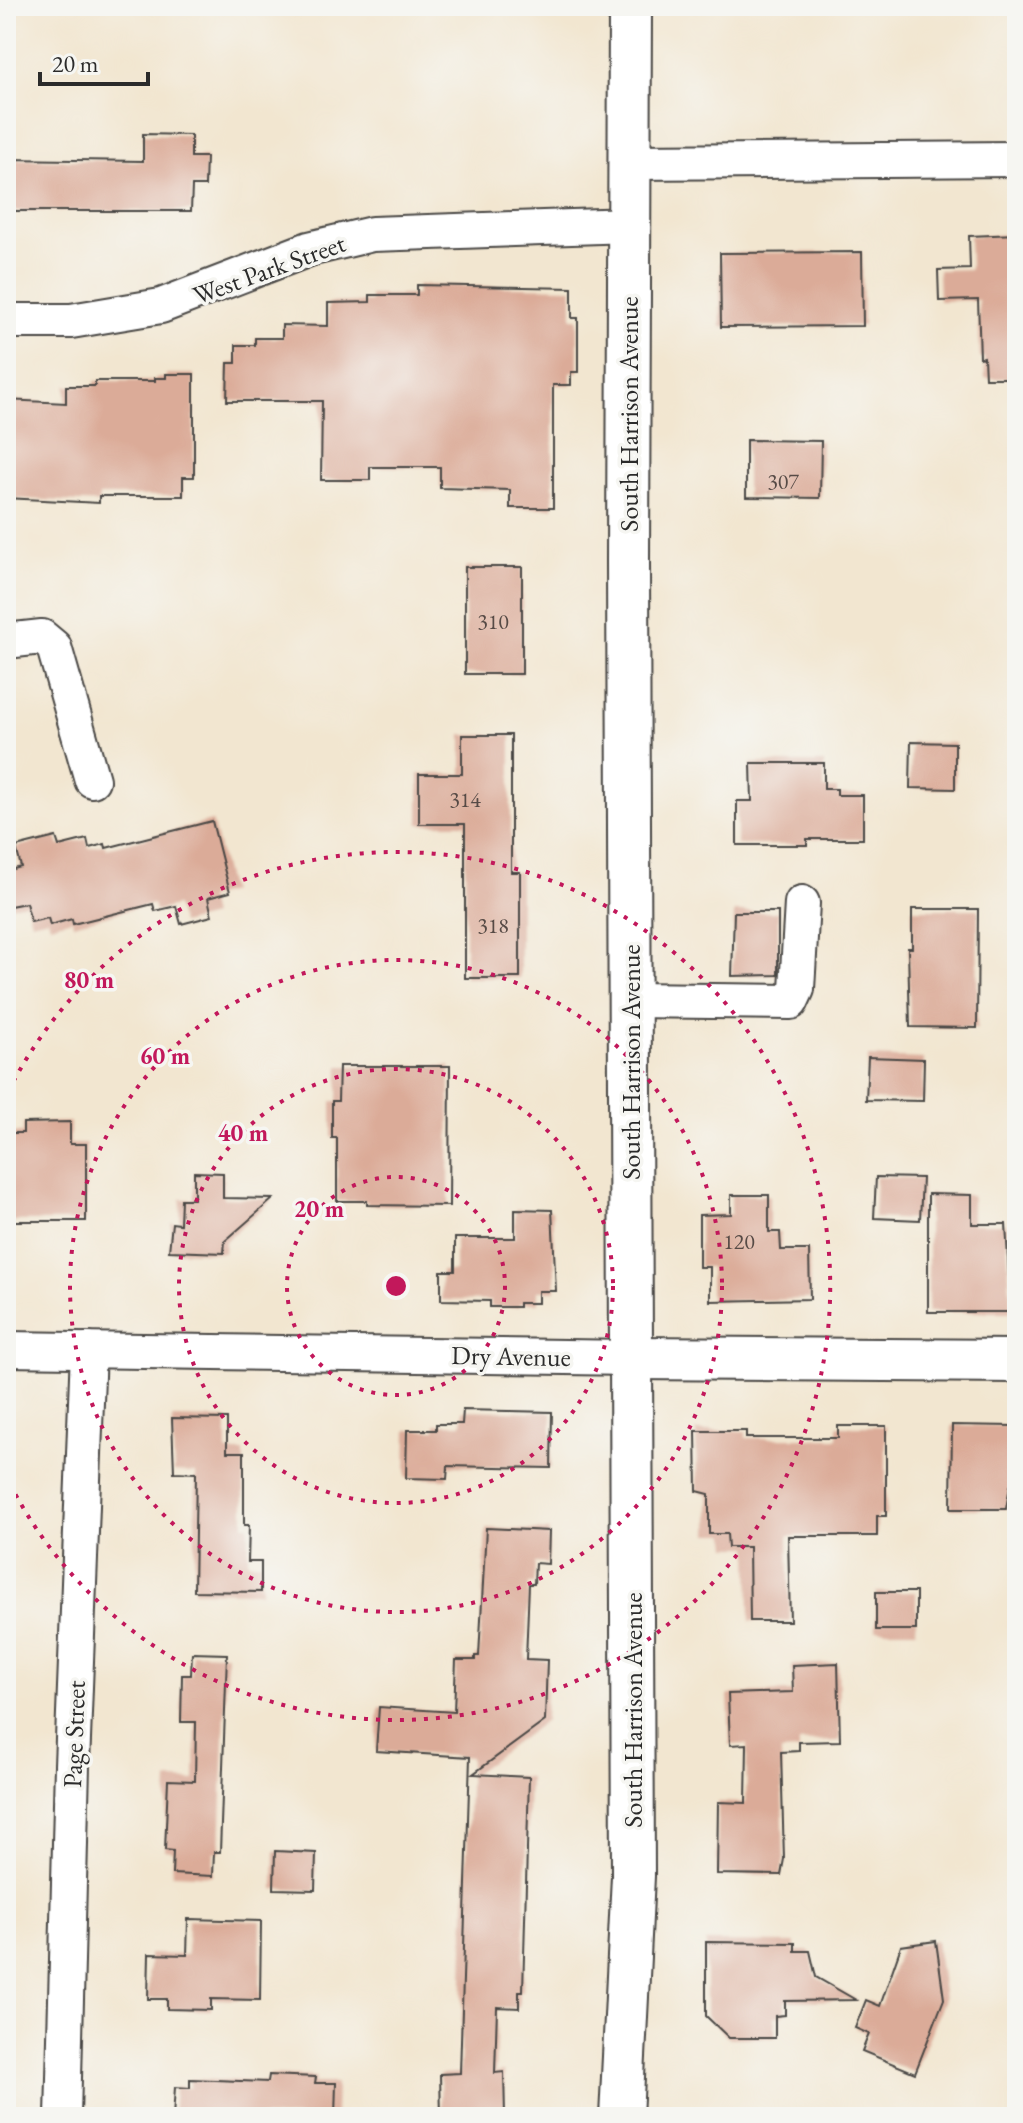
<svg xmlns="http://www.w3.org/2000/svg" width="1023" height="2123" font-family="'EB Garamond',serif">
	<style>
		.building { fill: #dbab98 }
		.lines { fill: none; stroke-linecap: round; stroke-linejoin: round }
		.minor-casing { stroke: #494744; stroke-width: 38 }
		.tertiary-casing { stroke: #494744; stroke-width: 46 }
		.minor { stroke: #fff; stroke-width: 34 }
		.tertiary { stroke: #fff; stroke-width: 42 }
		.ring { fill: none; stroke: #c2185b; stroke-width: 4; stroke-dasharray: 4 8 }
		.labels { text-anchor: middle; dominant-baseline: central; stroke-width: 7; stroke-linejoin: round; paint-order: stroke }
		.number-label { font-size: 22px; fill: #574b46 }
		.street-label { font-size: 26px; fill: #2b2b2b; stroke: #f6f6f2 }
		.centre { fill: #c2185b; stroke: #f6f6f2; stroke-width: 4 }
		.ring-label { font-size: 24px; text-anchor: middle; font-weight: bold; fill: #c2185b; stroke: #f6f6f2; stroke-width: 7; stroke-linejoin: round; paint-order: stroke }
	</style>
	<rect width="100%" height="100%" fill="#f6f6f2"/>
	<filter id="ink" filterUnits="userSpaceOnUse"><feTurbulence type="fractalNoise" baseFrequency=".0125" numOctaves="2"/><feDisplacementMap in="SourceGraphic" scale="16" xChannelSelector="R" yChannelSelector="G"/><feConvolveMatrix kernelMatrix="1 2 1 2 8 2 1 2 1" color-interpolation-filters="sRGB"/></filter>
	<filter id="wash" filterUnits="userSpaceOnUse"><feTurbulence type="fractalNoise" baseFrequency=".006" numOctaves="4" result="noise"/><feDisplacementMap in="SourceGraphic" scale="32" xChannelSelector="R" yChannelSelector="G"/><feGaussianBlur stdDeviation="1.8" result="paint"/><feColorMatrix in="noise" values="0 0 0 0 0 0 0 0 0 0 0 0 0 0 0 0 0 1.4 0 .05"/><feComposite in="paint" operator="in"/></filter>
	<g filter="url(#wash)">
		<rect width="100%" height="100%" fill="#f2e6d0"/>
		<g id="blocks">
			<g class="building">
				<polygon points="143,134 191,135 191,157 206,157 205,186 192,186 191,211 6,211 6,159 143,161"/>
				<polygon points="1017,234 1017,378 985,378 984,357 980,358 978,300 939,301 938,270 970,269 969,236"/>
				<polygon points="862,252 863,326 721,327 720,253"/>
				<polygon points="417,285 572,288 572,318 578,318 578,372 571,372 571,385 553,385 553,508 510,508 510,490 440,488 440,467 370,467 370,480 321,480 322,401 227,401 228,363 236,363 236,345 255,345 255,338 282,338 282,325 328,326 328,303 370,302 370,295 417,295"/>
				<polygon points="166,374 194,374 194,477 183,477 183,496 99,496 99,503 6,498 6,400 66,403 66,386 95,386 95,381 155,381 155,378 166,378"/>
				<polygon points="746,440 821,441 820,498 746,497"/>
				<rect x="465" y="567" width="57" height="107"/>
				<polygon points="462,735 511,735 511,872 520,872 520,978 465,978 465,824 419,824 419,774 462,774"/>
				<polygon points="911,742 955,743 955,789 910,788"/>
				<polygon points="751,763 824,763 824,789 837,789 837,795 863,795 863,839 807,839 807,845 737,845 737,801 752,801"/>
				<polygon points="212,821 230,892 208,898 212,916 181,924 176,906 155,911 153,904 73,924 72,919 50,925 48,918 31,922 26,903 10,906 6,871 21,867 16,847 56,837 59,846 87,839 89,848 105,844 106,848"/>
				<polygon points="912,909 978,909 977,1028 910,1027 908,948 912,948"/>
				<polygon points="734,912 778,912 778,975 732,976"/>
				<polygon points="868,1057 924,1059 923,1101 866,1100"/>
				<polygon points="339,1066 450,1066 449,1206 367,1205 367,1201 337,1201 337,1138 332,1138 332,1101 338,1101"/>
				<polygon points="70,1122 70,1144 86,1144 86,1221 6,1221 6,1149 9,1149 9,1133 23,1133 23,1123"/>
				<polygon points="194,1172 223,1173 223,1198 273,1199 225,1241 224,1253 169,1251 172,1223 180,1224 181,1199 194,1199"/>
				<polygon points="876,1177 922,1178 920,1220 874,1218"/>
				<polygon points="928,1194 972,1195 972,1224 1006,1224 1011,1312 928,1312"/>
				<polygon points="731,1195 769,1195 769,1232 780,1232 781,1250 809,1250 810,1299 710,1301 710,1267 699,1267 699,1215 731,1214"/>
				<polygon points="515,1209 552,1210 556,1291 538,1291 538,1303 519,1303 519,1307 490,1307 490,1301 441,1300 441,1271 455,1271 455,1238 515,1238"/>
				<polygon points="463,1410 552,1412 551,1468 448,1466 447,1479 406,1478 407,1430 436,1430 436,1424 462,1424"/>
				<polygon points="172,1418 227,1419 227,1452 244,1452 244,1525 249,1525 248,1562 261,1562 261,1592 194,1591 196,1473 174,1472"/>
				<polygon points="952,1425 1014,1426 1014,1486 1010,1486 1006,1509 951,1509"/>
				<polygon points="838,1426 886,1426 886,1516 877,1516 877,1536 788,1536 790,1621 750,1621 749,1547 728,1547 727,1534 709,1534 709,1494 697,1491 696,1431 746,1431 746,1438 838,1438"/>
				<polygon points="486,1528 549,1531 548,1564 535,1563 534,1584 529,1584 526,1659 547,1660 545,1721 473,1774 529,1777 523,1991 519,1991 519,2008 497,2007 495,2073 504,2072 505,2116 441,2117 440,2074 460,2073 470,1757 376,1751 379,1707 454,1712 456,1660 475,1660 475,1656 479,1656"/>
				<rect x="876" y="1592" width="40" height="38"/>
				<polygon points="192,1653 227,1654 220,1852 214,1852 213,1876 172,1874 173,1851 165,1850 168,1780 195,1781 196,1722 181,1722 182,1675 191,1675"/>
				<polygon points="838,1663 840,1741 799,1742 799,1751 781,1752 784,1859 781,1875 717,1874 718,1802 746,1803 747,1744 730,1745 728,1694 793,1692 792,1665"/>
				<polygon points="275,1851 316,1853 315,1890 274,1889"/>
				<polygon points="188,1919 261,1921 260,2000 211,1999 211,2010 167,2009 167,1999 148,1999 149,1954 187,1955"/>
				<polygon points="936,1941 944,1999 915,2073 862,2051 869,2034 855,2028 866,2000 880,2006 901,1946"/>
				<polygon points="706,1942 795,1943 795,1951 810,1951 816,1977 856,2000 785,2001 785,2015 775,2016 775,2038 729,2038 706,2016"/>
				<polygon points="269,2075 316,2077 315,2083 336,2083 335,2117 173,2117 175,2087 190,2088 190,2079 268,2082"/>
			</g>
		</g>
	</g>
	<g filter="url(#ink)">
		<use href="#blocks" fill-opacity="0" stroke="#494744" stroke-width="2"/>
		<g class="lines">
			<defs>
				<g id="minor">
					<polyline points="630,162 1017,159"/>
					<polyline points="6,321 71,321 161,306 309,249 372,234 630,225"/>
					<polyline points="6,641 42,637 54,647 92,780"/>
					<polyline points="631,1000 791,1002 797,989 802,903"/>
					<polyline points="6,1349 632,1358"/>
					<polyline points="63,2117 72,1765 88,1350"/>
				</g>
				<g id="tertiary">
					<polyline points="632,1358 1017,1361"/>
					<polyline points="621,2117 633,1876 628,562 630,6"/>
				</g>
			</defs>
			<use href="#minor" class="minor-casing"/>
			<use href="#tertiary" class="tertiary-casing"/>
			<use href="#minor" class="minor"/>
			<use href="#tertiary" class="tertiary"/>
		</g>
	</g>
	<g class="ring">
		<circle cx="396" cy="1286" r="109"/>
		<circle cx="396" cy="1286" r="217"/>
		<circle cx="396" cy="1286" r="326"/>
		<path d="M8 1092A434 434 0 1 1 8 1480"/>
	</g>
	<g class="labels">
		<g class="number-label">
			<text x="783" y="481">307</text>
			<text x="493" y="621">310</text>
			<text x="465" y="799">314</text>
			<text x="493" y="925">318</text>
			<text x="739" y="1241">120</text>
		</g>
		<g class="street-label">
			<text transform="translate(269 269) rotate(-20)">West Park Street</text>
			<text transform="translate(629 414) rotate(-90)">South Harrison Avenue</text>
			<text transform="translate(631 1062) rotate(-90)">South Harrison Avenue</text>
			<text transform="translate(511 1356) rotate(1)">Dry Avenue</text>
			<text transform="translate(633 1710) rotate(-90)">South Harrison Avenue</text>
			<text transform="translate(74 1734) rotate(-88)">Page Street</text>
		</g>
	</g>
	<circle cx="396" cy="1286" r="12" class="centre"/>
	<g class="ring-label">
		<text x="89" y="988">80 m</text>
		<text x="165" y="1064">60 m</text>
		<text x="243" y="1141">40 m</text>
		<text x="319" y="1217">20 m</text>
	</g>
	<rect width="1023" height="2123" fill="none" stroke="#f6f6f2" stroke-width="32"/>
	<path d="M40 72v12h108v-12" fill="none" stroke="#2b2b2b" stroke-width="4"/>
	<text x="52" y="72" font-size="24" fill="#2b2b2b" stroke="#f6f6f2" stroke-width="6" paint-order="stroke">20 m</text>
</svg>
